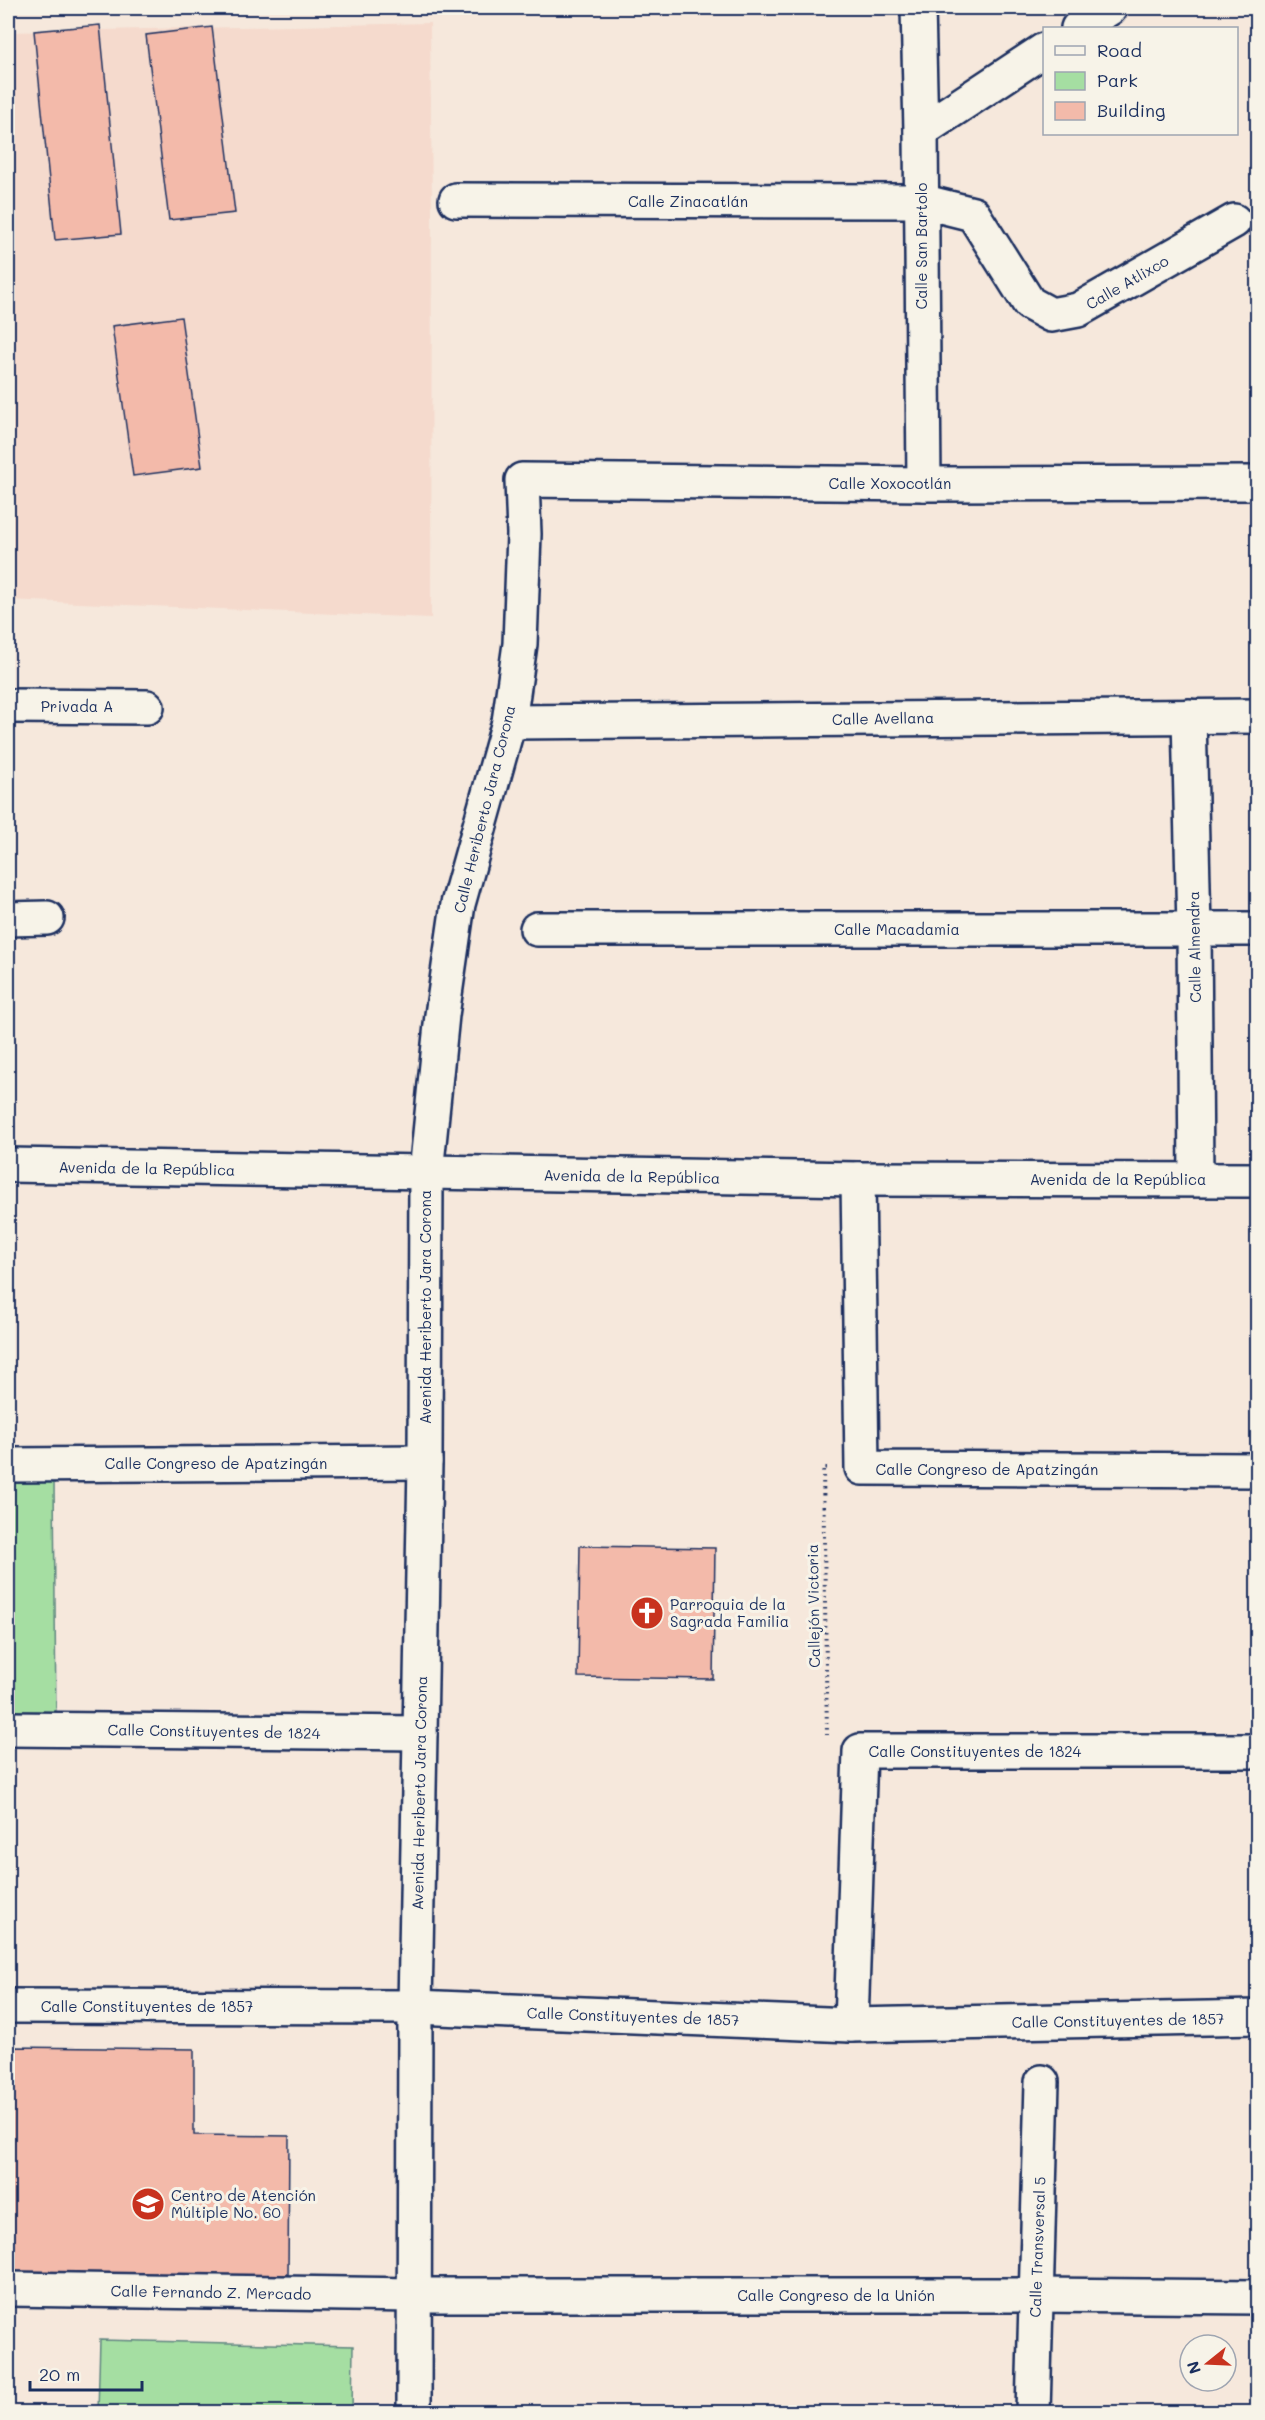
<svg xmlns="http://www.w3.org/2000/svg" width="1265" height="2420" font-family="Mali,sans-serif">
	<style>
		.built { fill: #f5dacd }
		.green { fill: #a5dea2; stroke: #608680; stroke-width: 1.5 }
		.building { fill: #f3baaa; stroke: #1b2f5e; stroke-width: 1.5 }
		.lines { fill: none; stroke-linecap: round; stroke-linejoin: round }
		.minor-casing { stroke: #1b2f5e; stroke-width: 38 }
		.major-casing { stroke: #1b2f5e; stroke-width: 38 }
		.path { stroke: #1b2f5e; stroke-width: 4; stroke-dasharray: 1.5 4.5; stroke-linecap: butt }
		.minor { stroke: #f7f3e8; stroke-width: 33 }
		.major { stroke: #f7f3e8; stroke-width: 33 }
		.labels { text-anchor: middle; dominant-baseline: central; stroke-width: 6; stroke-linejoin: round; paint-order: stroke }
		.street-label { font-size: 15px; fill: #1b2f5e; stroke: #f7f3e8 }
		.poi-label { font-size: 15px; fill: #1b2f5e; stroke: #f7f3e8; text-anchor: start }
	</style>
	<rect width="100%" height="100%" fill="#f6e8dc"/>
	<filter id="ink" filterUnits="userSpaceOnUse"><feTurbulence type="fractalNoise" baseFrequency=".0167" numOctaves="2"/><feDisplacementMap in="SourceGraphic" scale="12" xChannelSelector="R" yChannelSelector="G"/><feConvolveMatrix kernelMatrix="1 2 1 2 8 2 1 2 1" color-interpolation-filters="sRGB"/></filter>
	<g filter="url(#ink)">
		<polygon class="built" points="430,23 432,208 431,618 8,600 8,32"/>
		<g class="green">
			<polygon points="8,1480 54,1480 56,1725 8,1725"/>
			<polygon points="100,2340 353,2346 352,2412 98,2412"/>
		</g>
		<g class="building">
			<polygon points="100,25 121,234 55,240 34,31"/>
			<polygon points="212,27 235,213 169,220 146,35"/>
			<polygon points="8,186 15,253 8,253"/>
			<polygon points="181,317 202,467 133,476 112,326"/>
			<polygon points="580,1546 715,1548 713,1679 578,1677"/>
			<polygon points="8,2047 194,2049 194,2135 289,2136 288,2276 8,2273"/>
		</g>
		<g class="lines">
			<defs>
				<g id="minor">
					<polyline points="918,8 921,131 924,484"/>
					<polyline points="1078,28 1110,8"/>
					<polyline points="921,131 1044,50"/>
					<polyline points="456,200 921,201 973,214 1029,303 1051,315 1078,310 1234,221"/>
					<polyline points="8,706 147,707"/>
					<polyline points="1189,716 1194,929 1196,1179"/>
					<polyline points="509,722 1258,716"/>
					<polyline points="8,919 47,918"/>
					<polyline points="537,929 1258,929"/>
					<polyline points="858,1179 862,1468 1258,1470"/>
					<polyline points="8,1465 425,1462"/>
					<polyline points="8,1729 420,1733"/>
					<polyline points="8,2006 415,2007 851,2025 1258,2017"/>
					<polyline points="851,2025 860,1751 1258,1751"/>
					<polyline points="8,2289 415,2295 1035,2295 1258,2297"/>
					<polyline points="414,2412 415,2007 425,1462 426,1173 442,1015 458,904 509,722 520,644 524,534 522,480 924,484 1258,483"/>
					<polyline points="1033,2412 1042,2082"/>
				</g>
				<polyline id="major" points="8,1165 858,1179 1258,1180"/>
			</defs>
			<use href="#minor" class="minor-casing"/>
			<use href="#major" class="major-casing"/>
			<polyline class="path" points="827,1468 823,1468 827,1735"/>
			<use href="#minor" class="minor"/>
			<use href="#major" class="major"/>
		</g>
	</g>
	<defs>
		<symbol id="church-disc" viewBox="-11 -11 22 22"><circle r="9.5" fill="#c8321e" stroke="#f7f3e8"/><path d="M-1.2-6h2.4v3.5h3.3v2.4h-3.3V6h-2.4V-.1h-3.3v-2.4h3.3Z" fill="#fff"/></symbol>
		<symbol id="school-disc" viewBox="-11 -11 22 22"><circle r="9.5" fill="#c8321e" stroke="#f7f3e8"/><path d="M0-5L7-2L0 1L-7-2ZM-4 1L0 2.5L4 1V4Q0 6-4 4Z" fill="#fff"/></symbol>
	</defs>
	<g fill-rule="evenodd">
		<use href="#church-disc" x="628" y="1594" width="38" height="38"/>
		<use href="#school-disc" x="129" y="2185" width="38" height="38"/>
	</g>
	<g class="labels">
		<g class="street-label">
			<text x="688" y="201">Calle Zinacatlán</text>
			<text transform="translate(921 246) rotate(-90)">Calle San Bartolo</text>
			<text transform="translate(1127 282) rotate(-30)">Calle Atlixco</text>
			<text x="890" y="483">Calle Xoxocotlán</text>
			<text x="77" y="706">Privada A</text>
			<text transform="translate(883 718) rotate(-1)">Calle Avellana</text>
			<text transform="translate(484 809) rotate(-76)">Calle Heriberto Jara Corona</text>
			<text x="897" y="929">Calle Macadamia</text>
			<text transform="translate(1194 947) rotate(-91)">Calle Almendra</text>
			<text transform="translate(147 1168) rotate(1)">Avenida de la República</text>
			<text transform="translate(632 1176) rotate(1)">Avenida de la República</text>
			<text x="1118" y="1179">Avenida de la República</text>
			<text transform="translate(425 1307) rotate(-90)">Avenida Heriberto Jara Corona</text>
			<text x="216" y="1463">Calle Congreso de Apatzingán</text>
			<text x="987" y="1469">Calle Congreso de Apatzingán</text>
			<text transform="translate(813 1606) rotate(-91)">Callejón Victoria</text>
			<text transform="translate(214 1731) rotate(1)">Calle Constituyentes de 1824</text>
			<text x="975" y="1751">Calle Constituyentes de 1824</text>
			<text transform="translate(419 1793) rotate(-89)">Avenida Heriberto Jara Corona</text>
			<text x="147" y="2006">Calle Constituyentes de 1857</text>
			<text transform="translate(633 2016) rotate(2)">Calle Constituyentes de 1857</text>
			<text transform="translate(1118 2020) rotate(-1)">Calle Constituyentes de 1857</text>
			<text transform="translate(1037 2247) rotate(-88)">Calle Transversal 5</text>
			<text transform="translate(211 2292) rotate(1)">Calle Fernando Z. Mercado</text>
			<text x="836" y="2295">Calle Congreso de la Unión</text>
		</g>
		<g class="poi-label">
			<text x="670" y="1604">Parroquia de la<tspan x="670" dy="17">Sagrada Familia</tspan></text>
			<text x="171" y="2195">Centro de Atención<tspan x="171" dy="17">Múltiple No. 60</tspan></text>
		</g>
	</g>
	<rect width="1265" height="2420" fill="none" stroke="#f7f3e8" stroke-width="30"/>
	<rect x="15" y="15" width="1235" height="2390" fill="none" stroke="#1b2f5e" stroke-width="2" filter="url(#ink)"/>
	<rect x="1043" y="27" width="195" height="108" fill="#f7f3e8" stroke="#9fa5b1" stroke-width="1.5"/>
	<rect x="1055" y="46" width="30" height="9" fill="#f7f3e8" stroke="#9fa5b1" stroke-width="1.5"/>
	<text x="1097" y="57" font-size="18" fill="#1b2f5e">Road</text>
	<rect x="1055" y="72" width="30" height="18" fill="#a5dea2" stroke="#9fa5b1" stroke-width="1.5"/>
	<text x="1097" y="87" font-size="18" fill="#1b2f5e">Park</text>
	<rect x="1055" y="102" width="30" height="18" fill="#f3baaa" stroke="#9fa5b1" stroke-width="1.5"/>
	<text x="1097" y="117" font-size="18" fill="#1b2f5e">Building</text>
	<g transform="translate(1208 2363) rotate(252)"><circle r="28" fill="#f7f3e8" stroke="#9fa5b1" stroke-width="1.5"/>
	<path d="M0-4.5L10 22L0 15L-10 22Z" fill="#c8321e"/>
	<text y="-9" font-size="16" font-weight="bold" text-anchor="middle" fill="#1b2f5e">N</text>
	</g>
	<path d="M30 2381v9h112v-9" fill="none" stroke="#1b2f5e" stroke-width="3"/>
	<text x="39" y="2381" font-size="18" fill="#1b2f5e" stroke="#f7f3e8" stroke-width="4.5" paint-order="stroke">20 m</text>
</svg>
